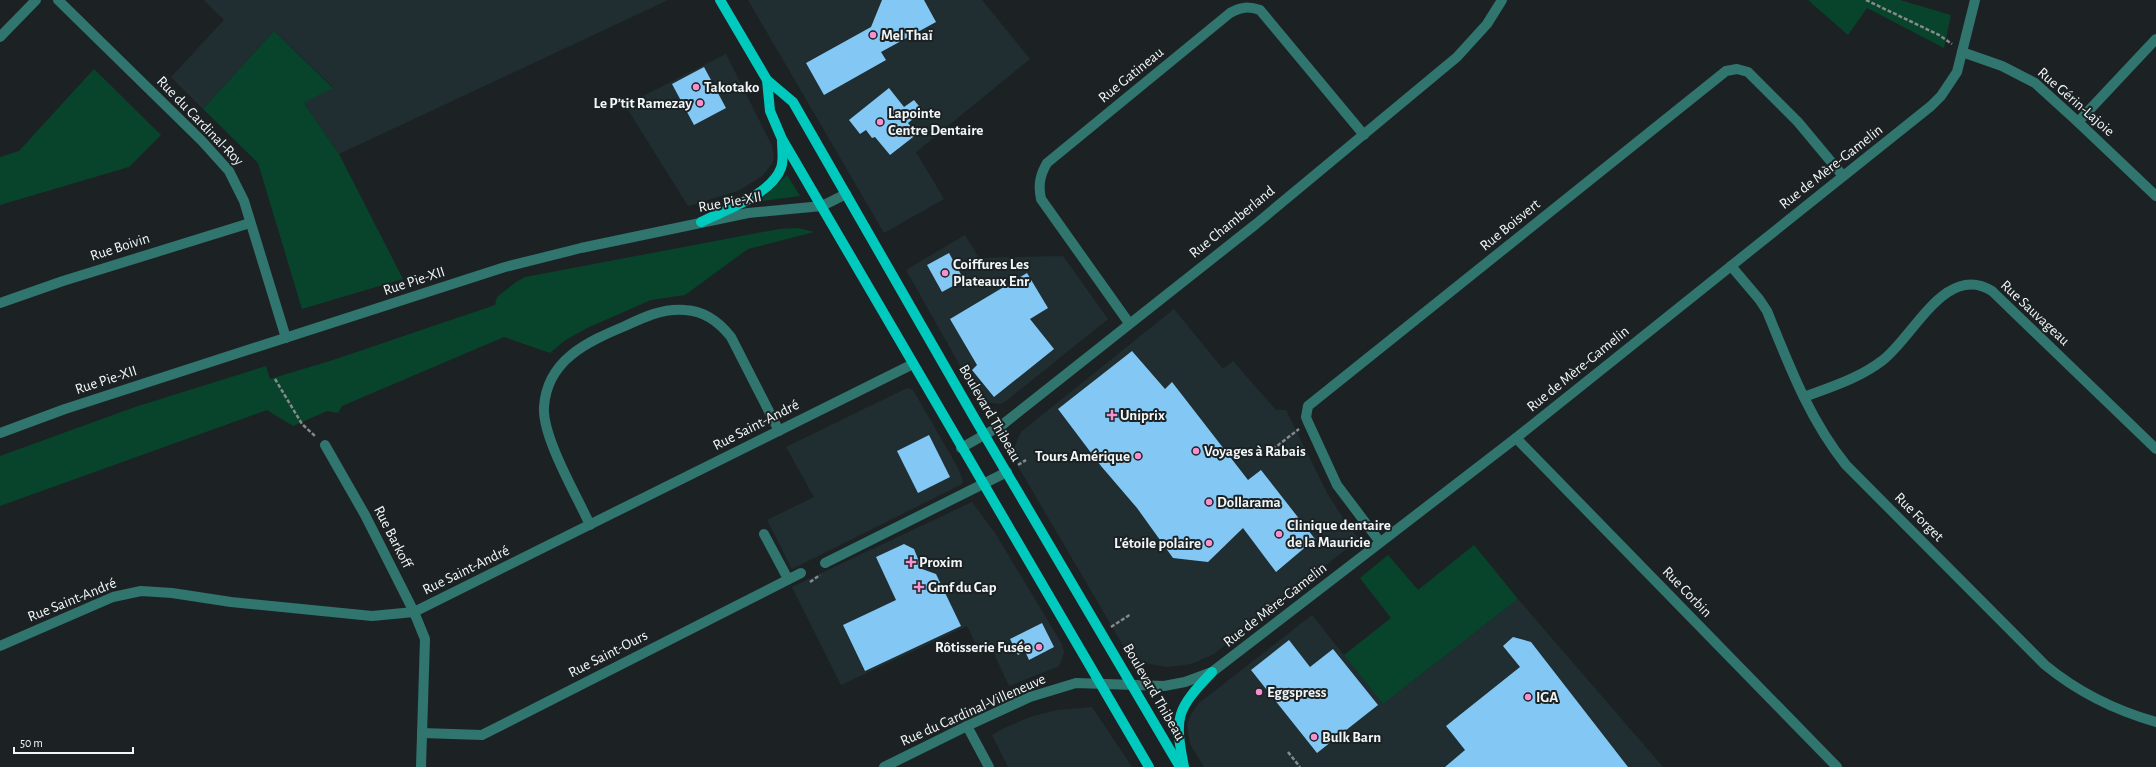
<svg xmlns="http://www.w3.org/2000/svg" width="2156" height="767" font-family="'Alegreya Sans',sans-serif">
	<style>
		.built { fill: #202e31 }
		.green { fill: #08432b }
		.building { fill: #83c8f5 }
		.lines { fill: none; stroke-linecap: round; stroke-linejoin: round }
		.path { stroke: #858a8c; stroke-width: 2.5; stroke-dasharray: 4 2; stroke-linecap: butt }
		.minor { stroke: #30756e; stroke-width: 10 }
		.major { stroke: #00cabd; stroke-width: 10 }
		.poi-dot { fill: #f690d1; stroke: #1c2224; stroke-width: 1.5 }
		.labels { text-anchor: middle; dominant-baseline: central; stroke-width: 4; stroke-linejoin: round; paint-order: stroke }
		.poi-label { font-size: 15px; font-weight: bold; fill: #f1f6f7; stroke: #1c2224; text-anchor: start }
		.street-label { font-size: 15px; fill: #f1f6f7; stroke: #1c2224 }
	</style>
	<rect width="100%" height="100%" fill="#1c2224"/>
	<g class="built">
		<polygon points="204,0 668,0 339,154 304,103 333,87 274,31 203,109 171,77 224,20"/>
		<polygon points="748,0 982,0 1030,59 916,152 944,199 884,233"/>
		<polygon points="726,54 772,146 774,158 772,164 762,176 738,191 688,206 625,105"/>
		<polygon points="965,235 979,258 1063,256 1108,319 1006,401 1000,404 985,402 975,392 906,270"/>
		<polygon points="1174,309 1223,369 1233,361 1276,410 1286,410 1327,493 1343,518 1359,539 1214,654 1191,664 1167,667 1145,663 1135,659 1127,652 1019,468 1014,449 1018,438 1022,431"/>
		<polygon points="907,388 913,390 958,468 963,481 962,484 792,569 767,520 814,497 786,447"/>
		<polygon points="972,502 995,533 1062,644 1064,653 1059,666 1009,686 990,645 979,650 967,626 841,685 792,587"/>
		<polygon points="1518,599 1663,767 1204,767 1190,744 1187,725 1191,714 1199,703 1312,615 1383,704"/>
		<polygon points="1092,707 1132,767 1008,767 992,735 1002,729 1030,717 1057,710"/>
	</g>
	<g class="green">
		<polygon points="1808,0 1900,0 1951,15 1944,48 1867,8 1848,35"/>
		<polygon points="274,31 333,88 304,103 339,154 403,279 302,309 258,163 203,109"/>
		<polygon points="94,69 161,135 129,167 0,205 0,157 19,151"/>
		<polygon points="787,175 800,196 762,201 763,198"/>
		<polygon points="798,228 814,232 748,249 685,295 651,300 587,328 564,341 550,353 504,337 342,406 338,413 327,411 293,426 267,410 0,506 0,456 135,407 266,366 270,379 333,360 495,305 497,297 516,282 525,277 779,229"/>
		<polygon points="1474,545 1518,599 1383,704 1344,655 1391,618 1360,578 1388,555 1418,590"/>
	</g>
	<g class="building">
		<polygon points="882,0 924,0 936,22 881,52 886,60 824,95 806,63 871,27"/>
		<polygon points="704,67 726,108 694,125 672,84"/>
		<polygon points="889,88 904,107 914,100 923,111 908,123 917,134 890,155 875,137 872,138 866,130 860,134 849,120"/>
		<polygon points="949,253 964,280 942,292 927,265"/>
		<polygon points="1027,273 1048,308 1030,319 1054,349 994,397 972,370 977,365 950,319"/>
		<polygon points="1132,351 1165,389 1172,382 1248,480 1261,470 1315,539 1276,572 1243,528 1208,562 1173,558 1137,508 1101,466 1058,409"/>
		<polygon points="929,435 950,477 918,493 897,451"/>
		<polygon points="904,544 914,549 922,569 936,574 961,626 865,671 843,625 896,600 876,557"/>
		<polygon points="1042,623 1054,647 1029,660 1025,651 1018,655 1010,639"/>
		<polygon points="1513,637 1531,642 1628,767 1445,767 1465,750 1446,726 1520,667 1503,646"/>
		<polygon points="1289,640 1310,667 1333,649 1378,705 1317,753 1251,670"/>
	</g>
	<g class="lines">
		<g class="path">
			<polyline points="1866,0 1939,35 1952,44"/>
			<polyline points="275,379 302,424 316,437"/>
			<polyline points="1268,453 1299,429"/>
			<polyline points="1018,465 1026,460"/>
			<polyline points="810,582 820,575"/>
			<polyline points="1111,627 1131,614"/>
			<polyline points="1288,752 1300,767"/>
		</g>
		<g class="minor">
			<polyline points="58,0 202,141 229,171 244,201 286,338"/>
			<polyline points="0,37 36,0"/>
			<polyline points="1962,52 2002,66 2035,83 2078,122 2156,196"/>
			<polyline points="2078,122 2156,39"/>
			<path d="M1731,266L1759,299L1767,311C1789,365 1809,419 1846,465L2045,665C2079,693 2114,710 2156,722"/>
			<polyline points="0,303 63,281 250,223"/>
			<path d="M1129,323L1041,199C1038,185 1040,175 1047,163L1230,13C1241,7 1248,6 1260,10L1364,135"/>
			<path d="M1804,397C1831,387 1860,378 1883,360C1914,336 1946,262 1992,291L2156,449"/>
			<polyline points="0,433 65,409 505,267 581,248 748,213 822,206 846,194"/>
			<polyline points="1516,438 1837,767"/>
			<polyline points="325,445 365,515 414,612 425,639 421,767"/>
			<polyline points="961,448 1002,425 1256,224 1457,57 1487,24 1502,0"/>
			<path d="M590,525C577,496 542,437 544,407C547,360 587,342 625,326C644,317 663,308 685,310C704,311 720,323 731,337L779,431"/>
			<polyline points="764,534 788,579"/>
			<polyline points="1380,542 1337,485 1308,422 1306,417 1308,406 1726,71 1737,69 1748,72 1798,122 1843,176"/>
			<polyline points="825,563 1007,472"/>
			<polyline points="0,646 113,597 141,591 172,593 231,602 372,616 414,612 913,364"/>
			<polyline points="967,726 989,767"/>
			<polyline points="422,733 482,735 801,573"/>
			<polyline points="884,767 967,726 1030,697 1076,683 1164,686 1185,682 1212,672 1516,438 1931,106 1941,96 1957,72 1975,0"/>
		</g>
		<g class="major">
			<polyline points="720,0 767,80 793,102 975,419 1180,767"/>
			<polyline points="767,80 770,111 782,139 1149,767"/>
			<path d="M701,222C725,210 771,195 781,168C784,160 782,150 782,141"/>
			<path d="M1184,767C1174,716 1176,710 1212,672"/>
		</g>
	</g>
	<g class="poi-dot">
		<circle cx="873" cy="35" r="4"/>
		<circle cx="696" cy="87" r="4"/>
		<circle cx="700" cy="103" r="4"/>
		<circle cx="880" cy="122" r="4"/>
		<circle cx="945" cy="273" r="4"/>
		<path d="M1110 409h4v4h4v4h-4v4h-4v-4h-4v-4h4z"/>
		<circle cx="1196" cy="451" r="4"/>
		<circle cx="1138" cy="456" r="4"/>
		<circle cx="1209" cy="502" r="4"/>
		<circle cx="1279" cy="534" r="4"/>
		<circle cx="1209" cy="543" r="4"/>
		<path d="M909 556h4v4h4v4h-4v4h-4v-4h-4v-4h4z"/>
		<path d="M917 581h4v4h4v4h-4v4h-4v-4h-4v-4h4z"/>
		<circle cx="1039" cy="647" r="4"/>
		<circle cx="1259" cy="692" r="4"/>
		<circle cx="1528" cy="697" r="4"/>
		<circle cx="1314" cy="737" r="4"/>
	</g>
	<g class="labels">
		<g class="poi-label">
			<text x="881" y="35">Mel Thaï</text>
			<text x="704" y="87">Takotako</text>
			<text x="692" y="103" text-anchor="end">Le P’tit Ramezay</text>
			<text x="888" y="113">Lapointe<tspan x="888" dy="17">Centre Dentaire</tspan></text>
			<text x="953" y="264">Coiffures Les<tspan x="953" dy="17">Plateaux Enr</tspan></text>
			<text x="1120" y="415">Uniprix</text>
			<text x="1204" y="451">Voyages à Rabais</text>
			<text x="1130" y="456" text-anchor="end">Tours Amérique</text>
			<text x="1217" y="502">Dollarama</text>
			<text x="1287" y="525">Clinique dentaire<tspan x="1287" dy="17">de la Mauricie</tspan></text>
			<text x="1201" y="543" text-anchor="end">L'étoile polaire</text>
			<text x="919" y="562">Proxim</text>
			<text x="928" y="587">Gmf du Cap</text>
			<text x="1031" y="647" text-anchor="end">Rôtisserie Fusée</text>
			<text x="1267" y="692">Eggspress</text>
			<text x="1536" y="697">IGA</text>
			<text x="1322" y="737">Bulk Barn</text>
		</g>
		<g class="street-label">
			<text transform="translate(1131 75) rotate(-39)">Rue Gatineau</text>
			<text transform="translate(2076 102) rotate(41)">Rue Gérin-Lajoie</text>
			<text transform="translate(200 121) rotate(46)">Rue du Cardinal-Roy</text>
			<text transform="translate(1831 167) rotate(-38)">Rue de Mère-Gamelin</text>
			<text transform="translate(730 202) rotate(-10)">Rue Pie-XII</text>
			<text transform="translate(1232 222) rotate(-39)">Rue Chamberland</text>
			<text transform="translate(1510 225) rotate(-39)">Rue Boisvert</text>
			<text transform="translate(120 247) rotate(-18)">Rue Boivin</text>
			<text transform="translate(414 281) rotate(-18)">Rue Pie-XII</text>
			<text transform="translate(2035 313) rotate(43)">Rue Sauvageau</text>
			<text transform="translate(1578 369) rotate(-39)">Rue de Mère-Gamelin</text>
			<text transform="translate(106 380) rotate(-18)">Rue Pie-XII</text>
			<text transform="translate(990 413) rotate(60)">Boulevard Thibeau</text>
			<text transform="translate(756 425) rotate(-27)">Rue Saint-André</text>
			<text transform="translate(1919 517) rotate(45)">Rue Forget</text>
			<text transform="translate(393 537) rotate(63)">Rue Barkoff</text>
			<text transform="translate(466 570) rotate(-26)">Rue Saint-André</text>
			<text transform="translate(1687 592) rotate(46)">Rue Corbin</text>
			<text transform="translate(72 600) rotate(-22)">Rue Saint-André</text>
			<text transform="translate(1275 605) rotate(-38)">Rue de Mère-Gamelin</text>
			<text transform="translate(608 654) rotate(-27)">Rue Saint-Ours</text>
			<text transform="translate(1154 692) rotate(60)">Boulevard Thibeau</text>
			<text transform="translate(973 710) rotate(-24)">Rue du Cardinal-Villeneuve</text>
		</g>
	</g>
	<path d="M14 747v6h119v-6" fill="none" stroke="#f1f6f7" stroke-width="2"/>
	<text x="20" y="747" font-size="12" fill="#f1f6f7" stroke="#1c2224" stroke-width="3" paint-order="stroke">50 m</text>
</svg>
